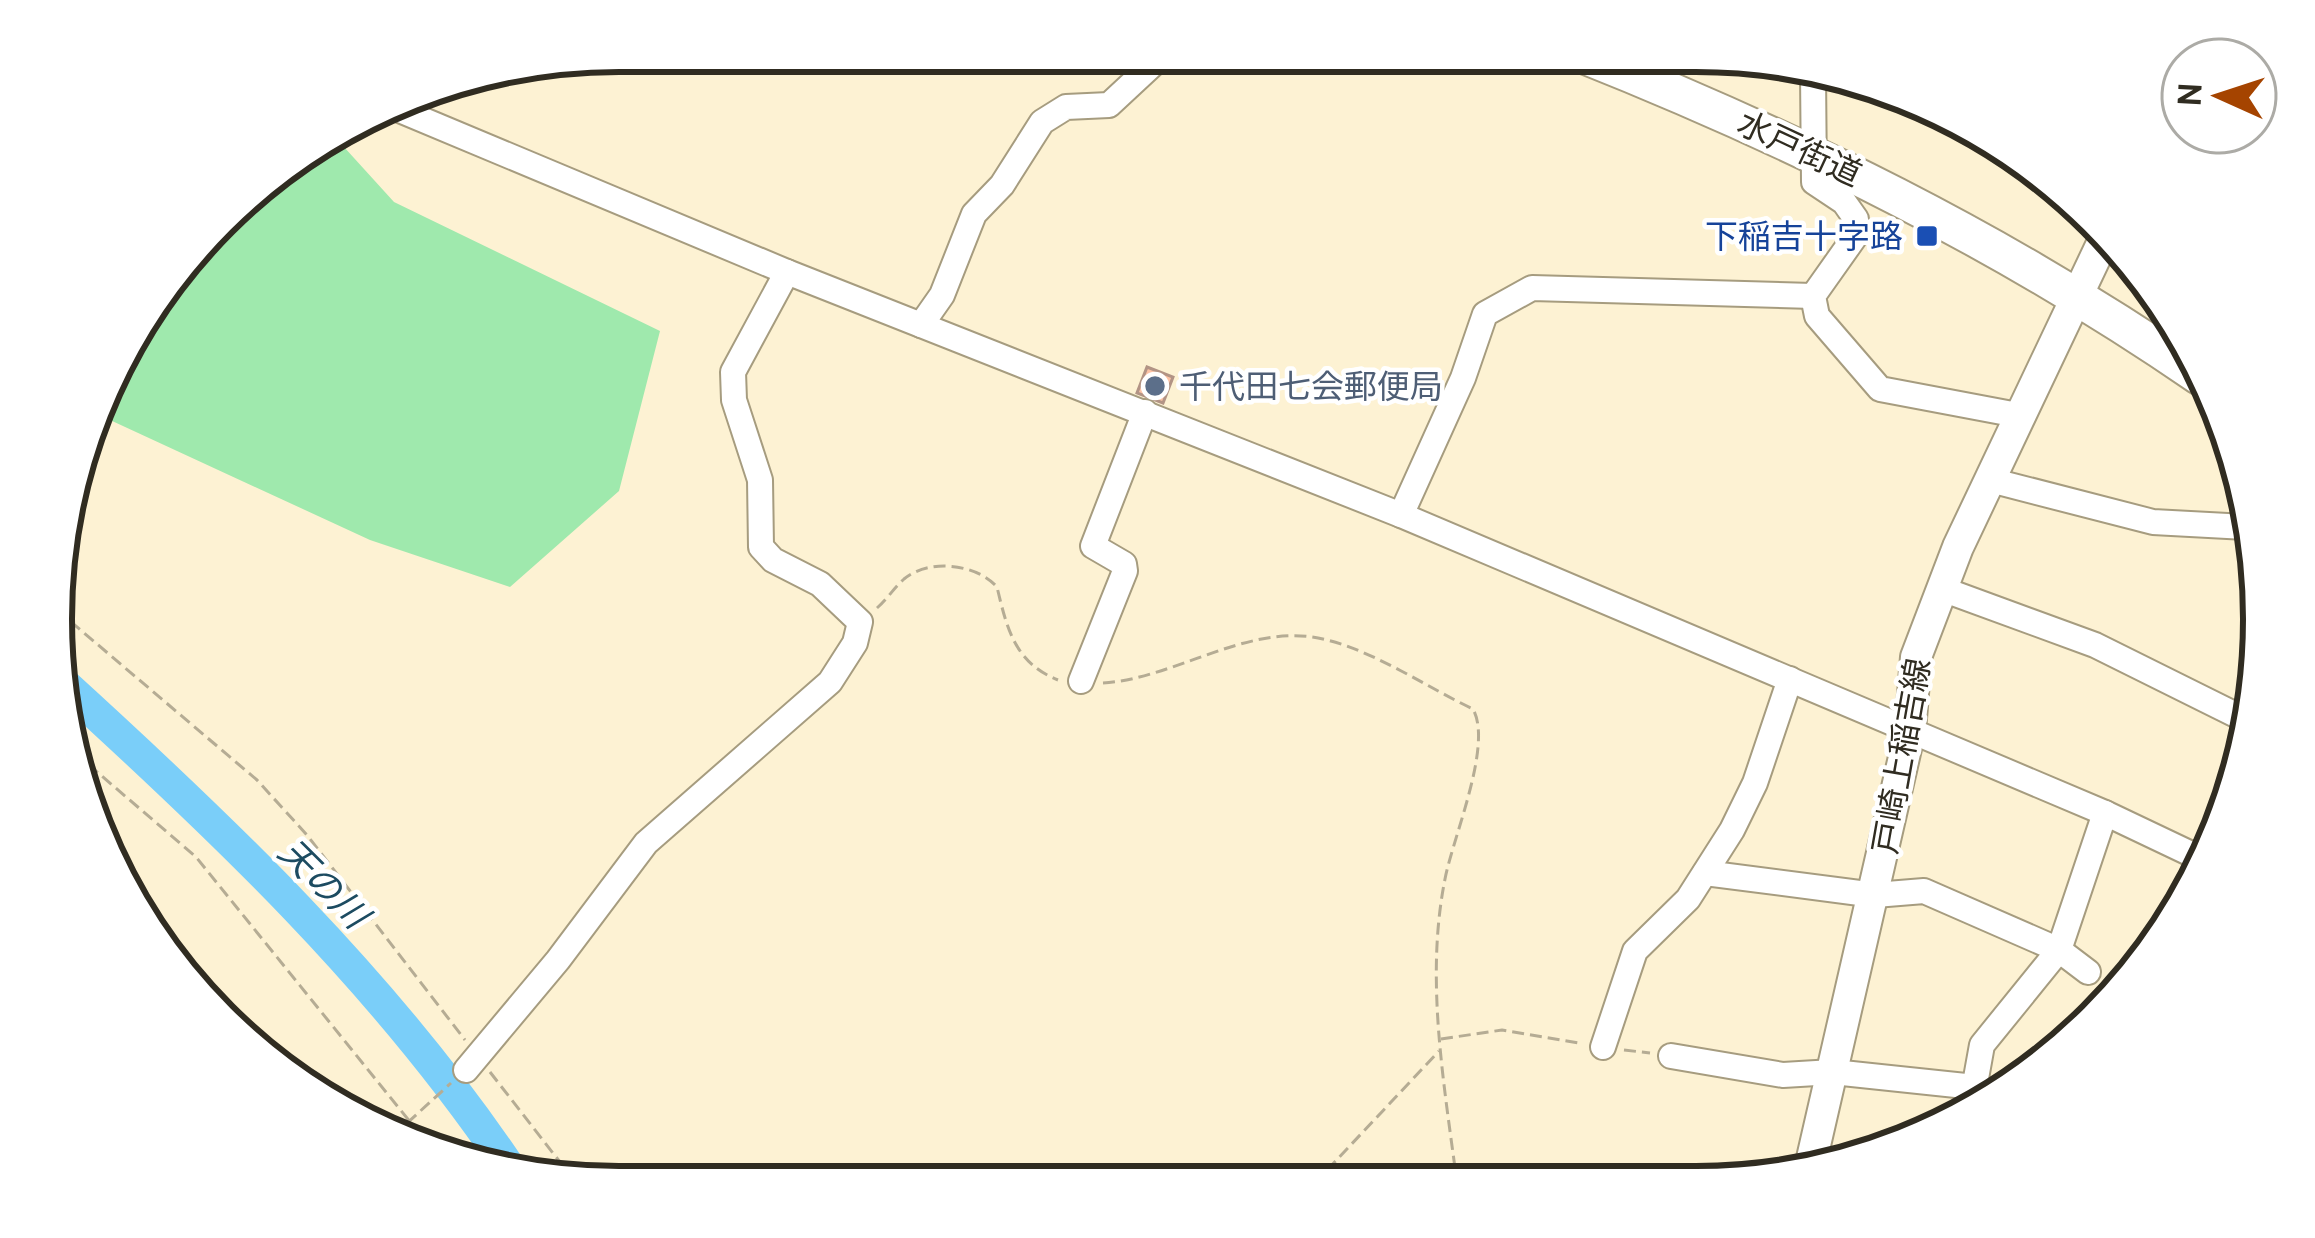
<svg xmlns="http://www.w3.org/2000/svg" width="2315" height="1238" font-family="Cabin,'Noto Sans JP',sans-serif">
	<style>
		.green { fill: #9fe9ad }
		.lines { fill: none; stroke-linecap: round; stroke-linejoin: round }
		.river { stroke: #7acef9; stroke-width: 33 }
		.building { fill: #fcc3a6; stroke: #b29485; stroke-width: 3 }
		.minor-casing { stroke: #a69c7f; stroke-width: 28 }
		.major-casing { stroke: #a69c7f; stroke-width: 34 }
		.highway-casing { stroke: #a69c7f; stroke-width: 40 }
		.path { stroke: #b5ac94; stroke-width: 3; stroke-dasharray: 12 6; stroke-linecap: butt }
		.minor { stroke: #fff; stroke-width: 24 }
		.major { stroke: #fff; stroke-width: 30 }
		.highway { stroke: #fff; stroke-width: 36 }
		.transit-dot { fill: #1a4fb4; stroke: #fff; stroke-width: 4.5 }
		.service-dot { fill: #5c6f8a; stroke: #fff; stroke-width: 4.5 }
		.labels { text-anchor: middle; dominant-baseline: central; stroke-width: 9; stroke-linejoin: round; paint-order: stroke }
		.street-label { font-size: 33px; fill: #302c21; stroke: #fff }
		.transit-label { font-size: 33px; fill: #164399; stroke: #fff; text-anchor: end }
		.service-label { font-size: 33px; fill: #4e5e75; stroke: #fff; text-anchor: start }
		.water-label { font-size: 36px; font-style: italic; fill: #1c4b61; stroke: #fff }
		.rim { fill: none; stroke: #302c21; stroke-width: 6 }
	</style>
	<rect width="100%" height="100%" fill="#fdf2d3"/>
	<polygon class="green" points="334,136 394,202 660,331 619,491 510,587 370,540 97,414 146,304 273,169"/>
	<g class="lines">
		<path class="river" d="M57,678C222,828 383,981 508,1166"/>
	</g>
	<polygon class="building" points="1147,367 1173,377 1163,403 1137,393"/>
	<g class="lines">
		<defs>
			<g id="minor">
				<polyline points="1813,74 1814,182 1844,202 1856,219 1854,238 1813,296 1817,316 1880,389 2023,416"/>
				<polyline points="390,106 787,272 1401,515 2105,813 2208,862"/>
				<polyline points="921,325 942,295 974,214 1002,185 1042,122 1066,107 1109,105 1166,52"/>
				<polyline points="1990,480 2153,522 2246,527"/>
				<polyline points="1401,515 1463,378 1485,314 1532,288 1813,296"/>
				<polyline points="1942,589 2095,645 2246,720"/>
				<polyline points="1081,681 1125,571 1124,564 1093,546 1145,412"/>
				<polyline points="1705,873 1875,895 1924,891 2059,950 2088,972"/>
				<polyline points="1603,1047 1635,951 1688,899 1732,830 1755,783 1790,679"/>
				<polyline points="1671,1056 1783,1075 1833,1072 1975,1087"/>
				<polyline points="466,1070 558,960 646,843 830,682 855,643 860,622 820,584 773,560 761,547 760,480 734,400 733,372 787,272"/>
				<polyline points="1971,1106 1982,1045 2059,950 2105,813"/>
			</g>
			<polyline id="major" points="1810,1167 1910,731 1916,657 1958,547 2107,233"/>
			<path id="highway" d="M1576,52C1795,139 2004,242 2199,376"/>
		</defs>
		<use href="#minor" class="minor-casing"/>
		<use href="#major" class="major-casing"/>
		<use href="#highway" class="highway-casing"/>
		<g class="path">
			<path d="M877,608C887,599 895,587 904,579C929,558 977,564 997,587C1007,629 1015,663 1058,680"/>
			<polyline points="57,610 257,780 307,835 465,1040"/>
			<path d="M1103,683C1172,679 1242,627 1312,637C1366,645 1424,686 1473,709C1493,745 1453,837 1445,879C1425,979 1444,1083 1457,1183"/>
			<polyline points="75,753 196,857 428,1144"/>
			<polyline points="2108,986 2120,996"/>
			<polyline points="1441,1039 1502,1030 1579,1043"/>
			<polyline points="1624,1050 1650,1053"/>
			<polyline points="490,1072 577,1184"/>
			<polyline points="394,1135 451,1083"/>
			<polyline points="1315,1183 1439,1051"/>
		</g>
		<use href="#minor" class="minor"/>
		<use href="#major" class="major"/>
		<use href="#highway" class="highway"/>
	</g>
	<rect class="transit-dot" x="1915" y="224" width="24" height="24" rx="6"/>
	<circle class="service-dot" cx="1155" cy="386" r="12"/>
	<g class="labels">
		<g class="street-label">
			<text transform="translate(1800 148) rotate(25)">水戸街道</text>
			<text transform="translate(1901 756) rotate(-80)">戸崎上稲吉線</text>
		</g>
		<g class="transit-label">
			<text x="1903" y="236">下稲吉十字路</text>
		</g>
		<g class="service-label">
			<text x="1179" y="386">千代田七会郵便局</text>
		</g>
		<g class="water-label">
			<text transform="translate(324 883) rotate(45)">天の川</text>
		</g>
	</g>
	<path d="M0 0H2315V1238H0ZM619 72H1696A547 547 0 0 1 2243 619V619A547 547 0 0 1 1696 1166H619A547 547 0 0 1 72 619V619A547 547 0 0 1 619 72Z" fill="#fff" fill-rule="evenodd"/>
	<path class="rim" d="M619 72H1696A547 547 0 0 1 2243 619V619A547 547 0 0 1 1696 1166H619A547 547 0 0 1 72 619V619A547 547 0 0 1 619 72Z"/>
	<g transform="translate(2219 96) rotate(273)"><circle r="57" fill="#ffffff" stroke="#acaba6" stroke-width="3"/>
	<path d="M0-9L21 45L0 30L-21 45Z" fill="#a54400"/>
	<text y="-18" font-size="33" font-weight="bold" text-anchor="middle" fill="#302c21">N</text>
	</g>
</svg>
